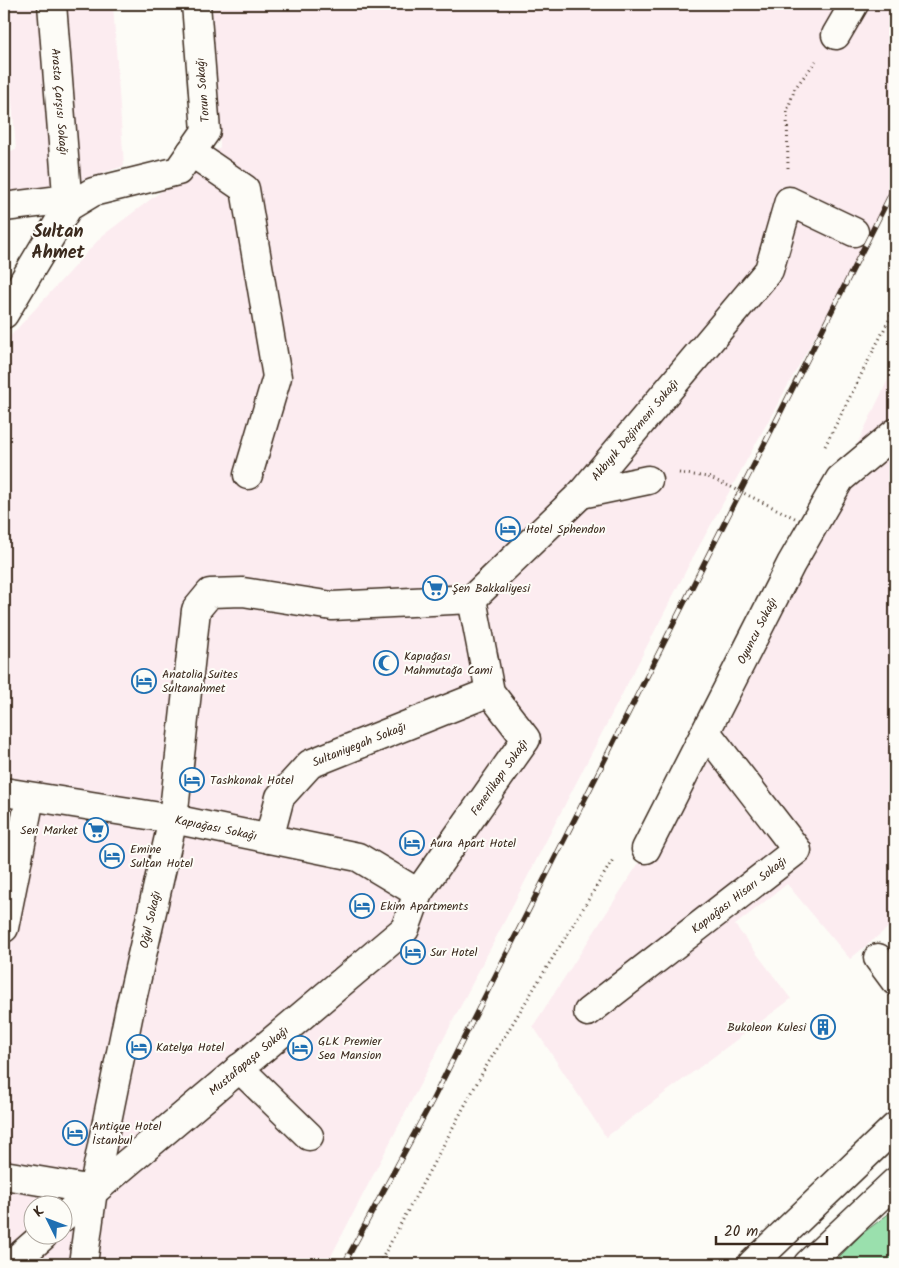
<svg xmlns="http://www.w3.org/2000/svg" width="899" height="1268" font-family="Kalam,sans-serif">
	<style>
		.built { fill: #fcecf0; fill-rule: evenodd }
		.green { fill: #9ae0ad; stroke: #6a8566 }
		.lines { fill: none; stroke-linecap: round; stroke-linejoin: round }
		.minor-casing { stroke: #3b2a1e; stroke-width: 31 }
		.major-casing { stroke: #3b2a1e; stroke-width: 31 }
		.path { stroke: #3b2a1e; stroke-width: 3; stroke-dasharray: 1 4; stroke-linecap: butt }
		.minor { stroke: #fdfcf7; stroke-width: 28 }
		.major { stroke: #fdfcf7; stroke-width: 28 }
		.rail-casing { stroke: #3b2a1e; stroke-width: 5.5 }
		.rail { stroke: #fdfcf7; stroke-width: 4; stroke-dasharray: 11; stroke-linecap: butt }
		.path-bridge { stroke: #3b2a1e; stroke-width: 3; stroke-dasharray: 1 4; stroke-linecap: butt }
		.labels { text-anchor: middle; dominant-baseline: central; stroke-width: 4; stroke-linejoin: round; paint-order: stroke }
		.street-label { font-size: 12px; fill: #3b2a1e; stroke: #fdfcf7 }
		.poi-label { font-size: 12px; fill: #3b2a1e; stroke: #fdfcf7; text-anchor: start }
		.district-label { font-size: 18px; font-weight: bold; fill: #3b2a1e; stroke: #fdfcf7 }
	</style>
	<rect width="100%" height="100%" fill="#fdfcf7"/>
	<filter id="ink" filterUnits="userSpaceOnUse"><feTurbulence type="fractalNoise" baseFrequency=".02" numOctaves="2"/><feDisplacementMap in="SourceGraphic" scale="10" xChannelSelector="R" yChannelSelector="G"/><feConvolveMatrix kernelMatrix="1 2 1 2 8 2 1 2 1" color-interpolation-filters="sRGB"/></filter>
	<g filter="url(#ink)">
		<g class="built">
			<polygon points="4,4 113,4 124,166 66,185 4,193 4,152 16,150"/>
			<path d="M212,4H895V185L882,215L691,561L327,1264H4V343L102,236L220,147ZM32,1206H62V1236H32Z"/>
			<polygon points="895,365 895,922 850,959 787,884 735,925 791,999 606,1137 533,1026 707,758"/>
		</g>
		<polygon class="green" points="895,1209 895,1264 832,1264 863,1233"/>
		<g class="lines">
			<defs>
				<g id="minor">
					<path id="s1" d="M52,4L68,207"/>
					<polyline points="836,35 854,4"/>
					<polyline points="191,152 245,189 277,377 248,475"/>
					<polyline points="4,207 68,199"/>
					<polyline points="4,314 68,207 93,192 178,171 206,131 196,4"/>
					<polyline points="581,494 648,480"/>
					<path id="s2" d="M4,792L173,819L358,857L418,893"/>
					<path id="s3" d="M269,839L280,797L310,764L490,692"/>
					<path id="s4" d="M646,849L791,564L840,479L895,433"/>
					<polyline points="4,928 30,798"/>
					<polyline points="878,958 895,981"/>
					<path id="s5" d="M588,1012L797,850L706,732"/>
					<polyline points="239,1068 309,1136"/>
					<polyline points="4,1175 93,1190"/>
					<path id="s6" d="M62,1218L405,929L418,893L526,739L490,692L472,599"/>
					<polyline points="11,1264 43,1236"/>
					<path id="s7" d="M83,1264L93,1190L130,1008L173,819L196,610L210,593L243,592L332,606L472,599L581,494L769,270L789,201L854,232"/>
				</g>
				<g id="major">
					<polyline points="752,1264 895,1127"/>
					<polyline points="808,1264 895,1182"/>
				</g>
			</defs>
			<use href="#minor" class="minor-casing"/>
			<use href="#major" class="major-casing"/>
			<g class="path">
				<polyline points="788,168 787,111 795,88 816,61"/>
				<polyline points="825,446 895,308"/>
				<polyline points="679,473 708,477 731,487"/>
				<polyline points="379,1264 484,1070 614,858"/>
			</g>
			<use href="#minor" class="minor"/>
			<use href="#major" class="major"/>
			<defs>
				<polyline id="rail" points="344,1264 432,1101 895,186"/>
			</defs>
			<use href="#rail" class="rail-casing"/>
			<use href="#rail" class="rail"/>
			<polyline class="path-bridge" points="731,487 799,520"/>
		</g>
	</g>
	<defs>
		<symbol id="hotel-ring" viewBox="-11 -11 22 22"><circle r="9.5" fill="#fdfcf7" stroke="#1f6fb2" stroke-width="1.5"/><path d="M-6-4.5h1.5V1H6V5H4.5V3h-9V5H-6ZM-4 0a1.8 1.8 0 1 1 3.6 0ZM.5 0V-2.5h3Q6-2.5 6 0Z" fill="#1f6fb2"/></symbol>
		<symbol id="supermarket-ring" viewBox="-11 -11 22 22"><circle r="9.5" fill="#fdfcf7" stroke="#1f6fb2" stroke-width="1.5"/><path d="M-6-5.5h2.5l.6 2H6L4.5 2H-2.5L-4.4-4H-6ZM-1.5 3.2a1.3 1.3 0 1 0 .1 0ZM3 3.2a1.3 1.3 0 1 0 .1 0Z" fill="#1f6fb2"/></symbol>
		<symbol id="mosque-ring" viewBox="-11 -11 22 22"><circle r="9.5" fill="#fdfcf7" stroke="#1f6fb2" stroke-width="1.5"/><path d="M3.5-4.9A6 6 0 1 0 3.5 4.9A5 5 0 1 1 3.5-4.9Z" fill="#1f6fb2"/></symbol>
		<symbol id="building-ring" viewBox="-11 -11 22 22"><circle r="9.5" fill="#fdfcf7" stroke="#1f6fb2" stroke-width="1.5"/><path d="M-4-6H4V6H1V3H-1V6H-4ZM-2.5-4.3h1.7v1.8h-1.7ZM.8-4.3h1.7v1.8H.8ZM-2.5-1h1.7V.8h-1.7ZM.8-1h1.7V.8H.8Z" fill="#1f6fb2"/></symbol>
	</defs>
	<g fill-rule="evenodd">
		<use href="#hotel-ring" x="494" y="515" width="28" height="28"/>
		<use href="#supermarket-ring" x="421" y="574" width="28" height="28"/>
		<use href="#mosque-ring" x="372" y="649" width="28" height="28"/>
		<use href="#hotel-ring" x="130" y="667" width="28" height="28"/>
		<use href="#hotel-ring" x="178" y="766" width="28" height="28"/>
		<use href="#supermarket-ring" x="82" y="816" width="28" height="28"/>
		<use href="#hotel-ring" x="398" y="829" width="28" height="28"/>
		<use href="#hotel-ring" x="98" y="842" width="28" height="28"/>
		<use href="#hotel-ring" x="348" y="892" width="28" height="28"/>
		<use href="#hotel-ring" x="399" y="938" width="28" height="28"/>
		<use href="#building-ring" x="809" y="1013" width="28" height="28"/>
		<use href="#hotel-ring" x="125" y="1033" width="28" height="28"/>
		<use href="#hotel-ring" x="286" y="1034" width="28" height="28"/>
		<use href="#hotel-ring" x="61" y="1119" width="28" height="28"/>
	</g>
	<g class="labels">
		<g class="street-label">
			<text transform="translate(203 90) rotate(-95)">Torun Sokağı</text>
			<text stroke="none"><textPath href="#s1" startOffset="98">Arasta Çarşısı Sokağı</textPath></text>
			<text stroke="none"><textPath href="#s7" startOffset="1185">Akbıyık Değirmeni Sokağı</textPath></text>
			<text stroke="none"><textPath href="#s4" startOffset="245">Oyuncu Sokağı</textPath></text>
			<text stroke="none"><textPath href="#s3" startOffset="141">Sultaniyegah Sokağı</textPath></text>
			<text stroke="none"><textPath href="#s6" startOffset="628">Fenerlikapı Sokağı</textPath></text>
			<text stroke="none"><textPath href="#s2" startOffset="215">Kapıağası Sokağı</textPath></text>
			<text stroke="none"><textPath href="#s5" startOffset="191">Kapıağası Hisarı Sokağı</textPath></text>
			<text stroke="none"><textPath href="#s7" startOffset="351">Oğul Sokağı</textPath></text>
			<text stroke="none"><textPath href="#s6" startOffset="244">Mustafapaşa Sokağı</textPath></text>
		</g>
		<g class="poi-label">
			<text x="526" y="529">Hotel Sphendon</text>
			<text x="452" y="588">Şen Bakkaliyesi</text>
			<text x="404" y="656">Kapıağası<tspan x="404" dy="14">Mahmutağa Cami</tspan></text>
			<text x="162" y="674">Anatolia Suites<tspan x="162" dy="14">Sultanahmet</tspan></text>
			<text x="210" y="780">Tashkonak Hotel</text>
			<text x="78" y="830" text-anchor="end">Sen Market</text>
			<text x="430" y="843">Aura Apart Hotel</text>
			<text x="130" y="849">Emine<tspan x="130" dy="14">Sultan Hotel</tspan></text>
			<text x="380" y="906">Ekim Apartments</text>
			<text x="430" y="952">Sur Hotel</text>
			<text x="806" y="1027" text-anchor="end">Bukoleon Kulesi</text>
			<text x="318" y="1041">GLK Premier<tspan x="318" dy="14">Sea Mansion</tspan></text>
			<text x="156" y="1047">Katelya Hotel</text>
			<text x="92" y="1126">Antique Hotel<tspan x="92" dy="14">İstanbul</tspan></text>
		</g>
		<g class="district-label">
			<text x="58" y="232">Sultan<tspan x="58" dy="21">Ahmet</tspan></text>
		</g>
	</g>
	<rect width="899" height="1268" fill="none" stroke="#fdfcf7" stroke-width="20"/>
	<rect x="10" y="10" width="879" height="1248" fill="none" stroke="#3b2a1e" stroke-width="2" filter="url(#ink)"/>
	<g transform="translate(48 1220) rotate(312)"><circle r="24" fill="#fdfcf7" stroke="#afa8a0"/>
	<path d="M0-4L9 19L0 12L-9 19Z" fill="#1f6fb2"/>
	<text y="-8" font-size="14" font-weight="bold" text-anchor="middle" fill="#3b2a1e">K</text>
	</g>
	<path d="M716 1236v8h111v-8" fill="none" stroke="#3b2a1e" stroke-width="2.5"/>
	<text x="724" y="1236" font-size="15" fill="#3b2a1e" stroke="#fdfcf7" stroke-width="4" paint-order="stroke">20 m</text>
</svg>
